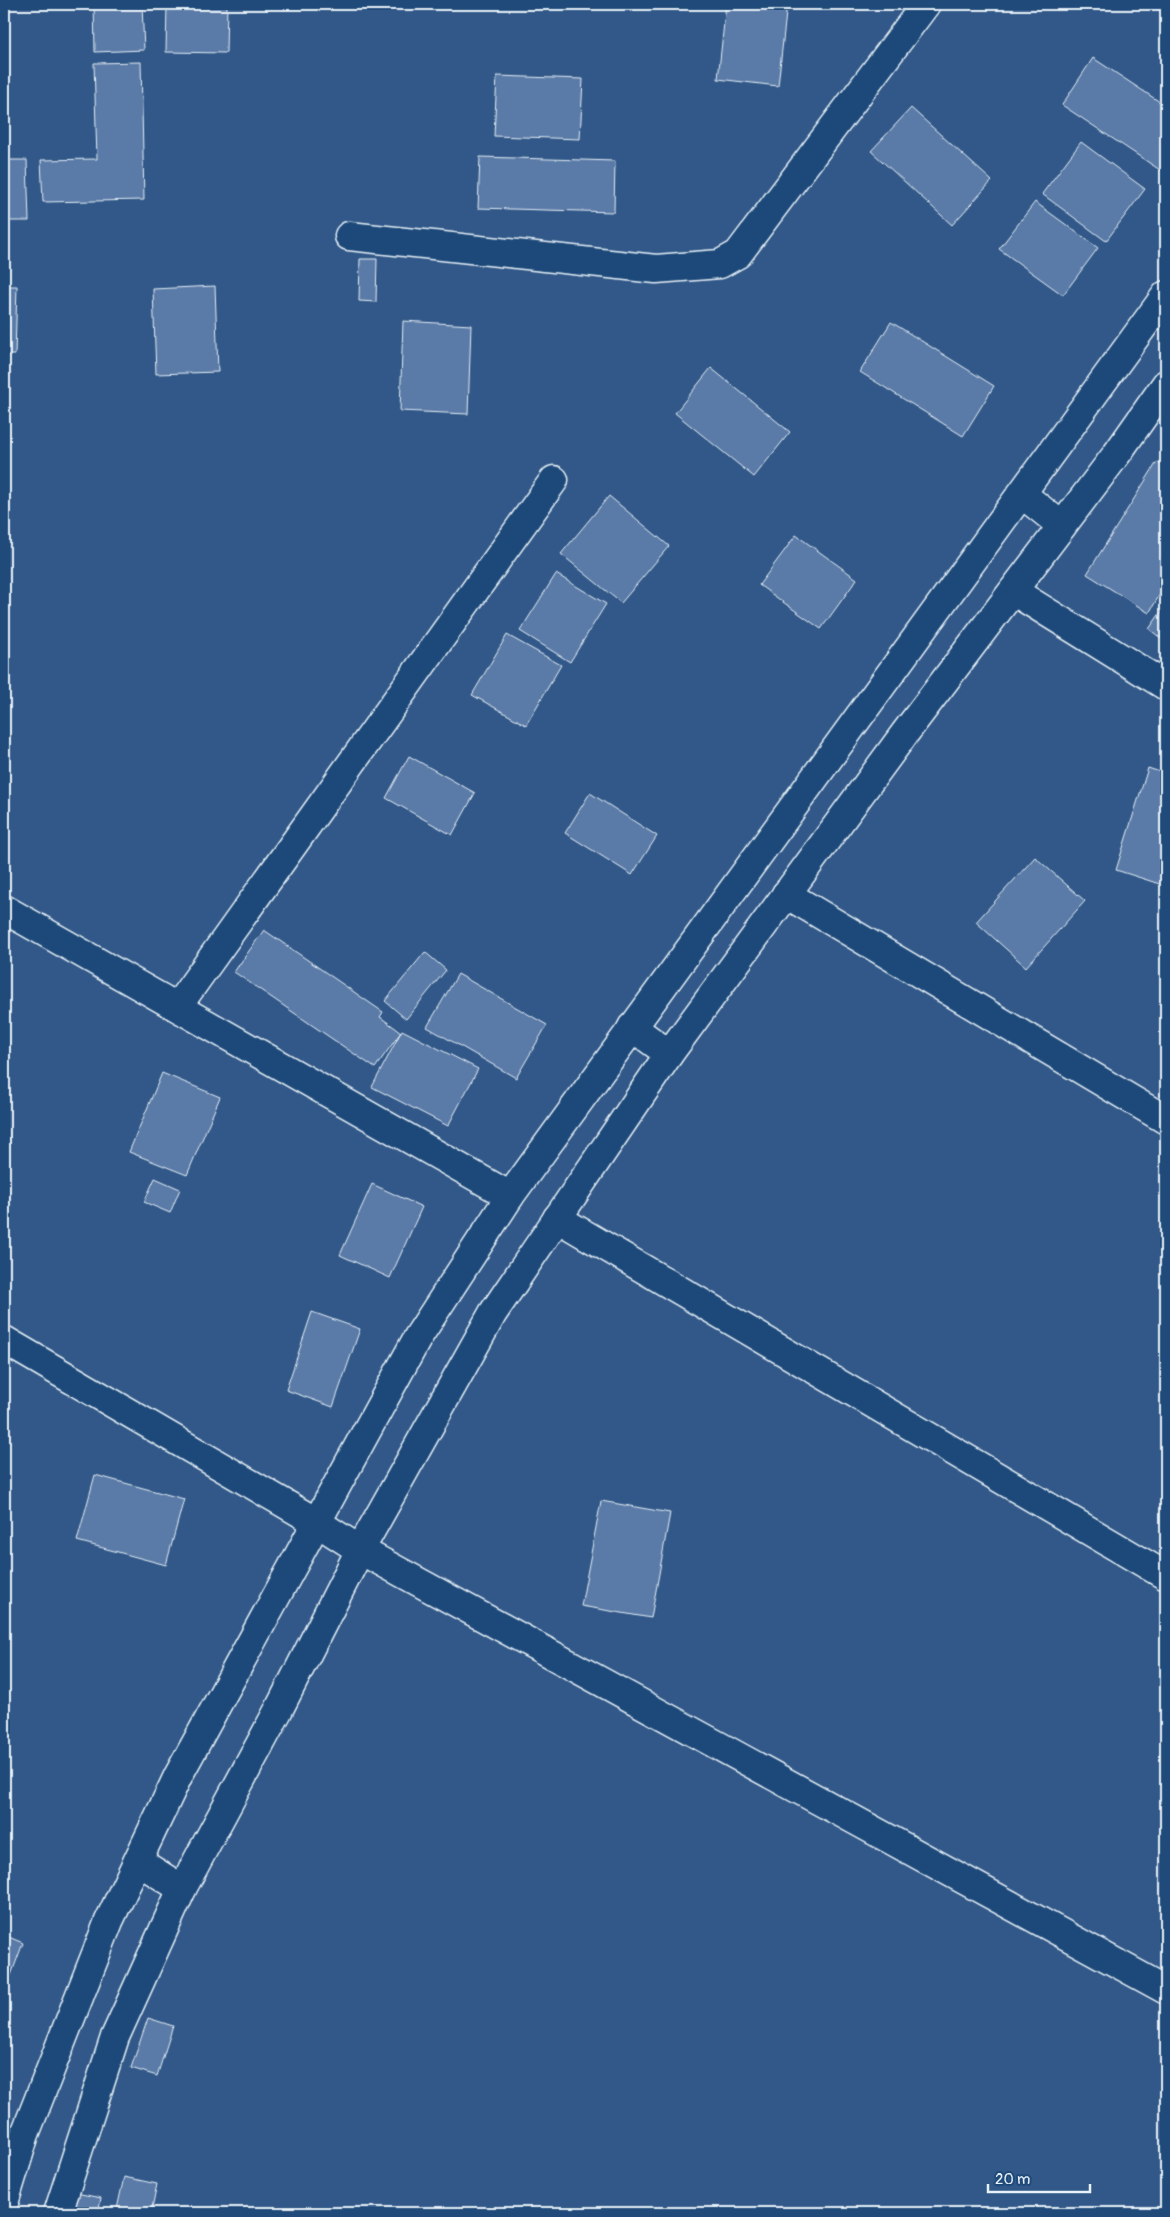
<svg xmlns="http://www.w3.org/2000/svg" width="1170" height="2217" font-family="Pangolin,sans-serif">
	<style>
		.building { fill: #5a7aa7; stroke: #e8f1f8 }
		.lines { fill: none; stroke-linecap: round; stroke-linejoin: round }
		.minor-casing { stroke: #e8f1f8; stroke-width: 31 }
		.minor { stroke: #1f4a7a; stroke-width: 28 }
	</style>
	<rect width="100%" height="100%" fill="#315888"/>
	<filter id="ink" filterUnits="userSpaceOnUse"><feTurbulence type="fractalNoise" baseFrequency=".02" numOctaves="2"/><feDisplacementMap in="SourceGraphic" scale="10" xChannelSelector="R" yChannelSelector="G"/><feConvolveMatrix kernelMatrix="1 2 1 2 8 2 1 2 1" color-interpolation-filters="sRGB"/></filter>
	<g filter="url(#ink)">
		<g class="building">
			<polygon points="94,4 142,4 144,50 95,52"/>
			<polygon points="167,4 227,4 226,53 166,52"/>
			<polygon points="726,4 787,4 778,86 718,79"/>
			<polygon points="1093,58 1166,106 1166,174 1062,105"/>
			<polygon points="141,62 144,200 43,202 41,160 97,159 94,63"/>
			<polygon points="497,76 583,79 580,139 494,136"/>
			<polygon points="911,108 992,181 952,225 871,151"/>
			<polygon points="1081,142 1145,189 1106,241 1042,194"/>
			<polygon points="480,157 615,161 614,212 478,208"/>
			<polygon points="4,160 27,160 29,221 4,221"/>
			<polygon points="1035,202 1098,248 1063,295 999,249"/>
			<polygon points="360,259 377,259 376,302 359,301"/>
			<polygon points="4,286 17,286 15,355 4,355"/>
			<polygon points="215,286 218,372 156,374 153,289"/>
			<polygon points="403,321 471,325 468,414 400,411"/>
			<polygon points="891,322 994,386 963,436 860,372"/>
			<polygon points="711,368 790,432 754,477 675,413"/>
			<polygon points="1157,462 1166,468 1166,584 1149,613 1087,574"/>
			<polygon points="609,496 669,546 621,603 561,554"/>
			<polygon points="796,535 857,579 821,629 759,585"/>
			<polygon points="556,574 606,604 570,662 520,631"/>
			<polygon points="1166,605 1166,642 1149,629"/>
			<polygon points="507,635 561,665 526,725 472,695"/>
			<polygon points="409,756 475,793 452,835 386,798"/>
			<polygon points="1148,768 1166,774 1166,886 1116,870"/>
			<polygon points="590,793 657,836 632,875 565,833"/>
			<polygon points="1035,857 1085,901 1026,967 976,922"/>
			<polygon points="264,930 383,1012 380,1017 401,1032 375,1068 234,972"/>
			<polygon points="425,952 446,970 406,1019 385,1001"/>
			<polygon points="458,974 547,1025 516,1078 427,1027"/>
			<polygon points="402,1030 478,1069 448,1126 372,1087"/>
			<polygon points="162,1073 220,1097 187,1175 129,1152"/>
			<polygon points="155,1178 180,1189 170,1213 144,1202"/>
			<polygon points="372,1184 422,1207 390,1278 340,1255"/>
			<polygon points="312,1312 360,1329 333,1407 286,1390"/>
			<polygon points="95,1475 184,1499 166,1565 77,1541"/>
			<polygon points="601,1501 670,1513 651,1618 581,1606"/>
			<polygon points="4,1935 23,1943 4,1994"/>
			<polygon points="148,2018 173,2026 157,2076 131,2068"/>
			<polygon points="124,2177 157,2184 151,2213 138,2213 117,2209"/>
			<polygon points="76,2193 101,2198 98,2213 72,2213"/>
		</g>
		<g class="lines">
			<defs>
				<g id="minor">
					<polyline points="349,236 656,269 720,264 738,254 926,4"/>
					<polyline points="1022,494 1062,526"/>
					<polyline points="1013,591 1166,686"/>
					<polyline points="786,894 1166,1120"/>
					<polyline points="4,909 510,1196"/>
					<polyline points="177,1007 554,480"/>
					<polyline points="632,1027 669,1054"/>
					<polyline points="557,1218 1166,1576"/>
					<polyline points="4,1340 318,1523 360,1550 1166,1990"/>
					<polyline points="138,1861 182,1889"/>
					<polyline points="4,2203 25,2134 109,1921 178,1776 418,1337 510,1196 1166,295"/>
					<polyline points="58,2213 115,2037 182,1889 278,1711 360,1550 493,1313 669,1054 905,733 1116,455 1166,384"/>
				</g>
			</defs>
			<use href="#minor" class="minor-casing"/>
			<use href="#minor" class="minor"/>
		</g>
	</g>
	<rect width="1170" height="2217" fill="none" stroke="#1f4a7a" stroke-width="20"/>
	<rect x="10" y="10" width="1150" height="2197" fill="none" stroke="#e8f1f8" stroke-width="2" filter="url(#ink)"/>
	<path d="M988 2184v8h102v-8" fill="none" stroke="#e8f1f8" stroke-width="2.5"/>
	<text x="995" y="2184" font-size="15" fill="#e8f1f8" stroke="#1f4a7a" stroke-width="4" paint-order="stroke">20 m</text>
</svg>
